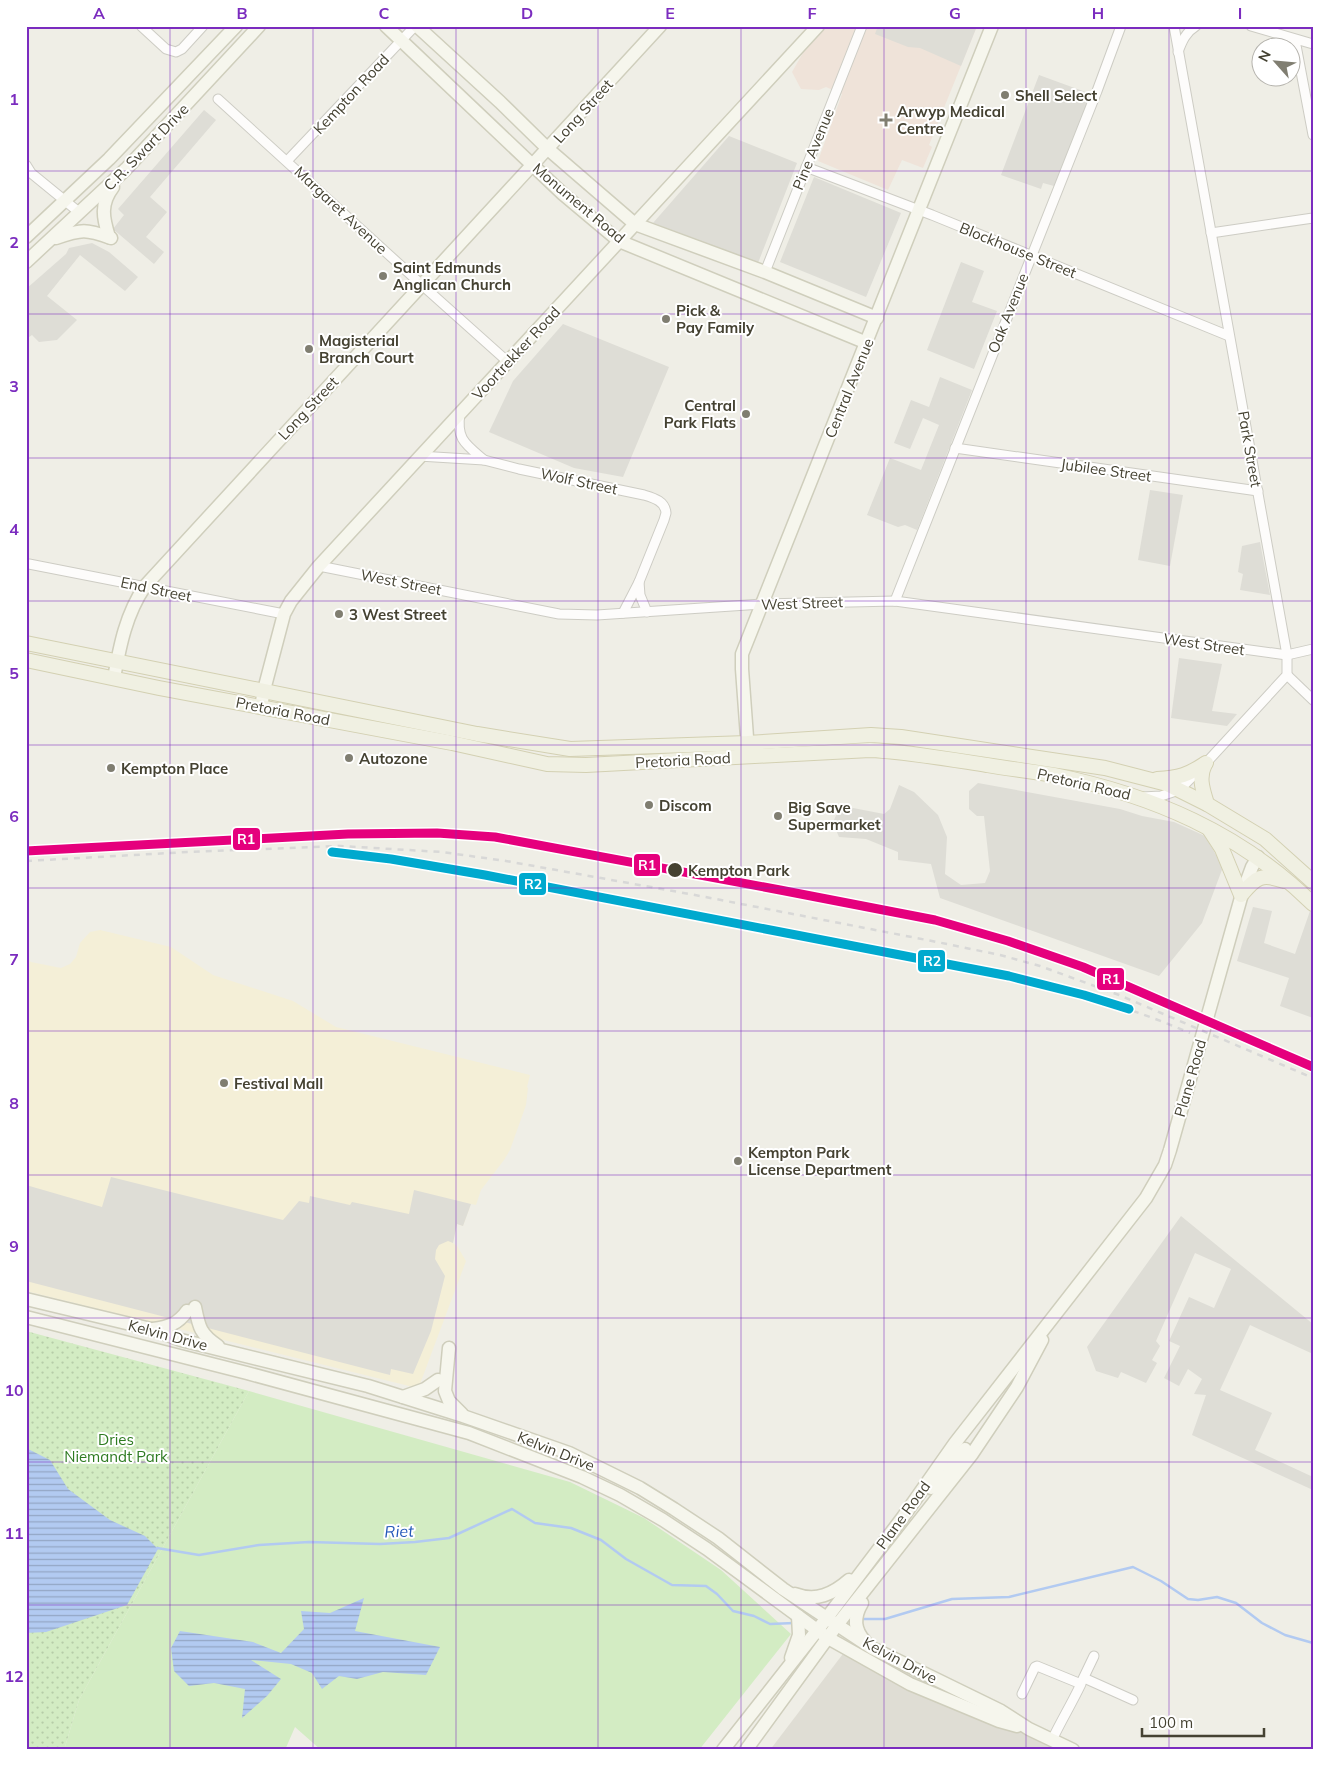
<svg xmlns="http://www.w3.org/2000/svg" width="1339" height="1776" font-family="Mulish,sans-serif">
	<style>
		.commercial { fill: #f4efd7 }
		.industrial { fill: #dfddd4 }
		.medical { fill: #efe3d9 }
		.grass { fill: #d3ecc3 }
		.park { fill: url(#park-dots) }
		.parking { fill: #deddd6 }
		.water { fill: url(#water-rules) }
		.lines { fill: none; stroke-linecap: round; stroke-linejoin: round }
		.stream { stroke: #b2caf1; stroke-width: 2.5 }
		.street-casing { stroke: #cdccc4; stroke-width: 11 }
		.secondary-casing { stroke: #cfcebc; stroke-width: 15 }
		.primary-casing { stroke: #d3d0b2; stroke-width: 16 }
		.street { stroke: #fdfcfb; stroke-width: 9 }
		.secondary { stroke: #f6f6ed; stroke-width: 12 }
		.primary { stroke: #f0f0e2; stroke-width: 14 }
		.rail { stroke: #d8d8d7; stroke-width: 2.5; stroke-dasharray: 6 6; stroke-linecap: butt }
		.rail-1-casing { stroke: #fff; stroke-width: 12 }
		.rail-2-casing { stroke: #fff; stroke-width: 12 }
		.rail-1 { stroke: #e5007d; stroke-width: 9 }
		.rail-2 { stroke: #00a9ce; stroke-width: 9 }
		.grid { fill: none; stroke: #7b2cbf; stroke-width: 1; stroke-opacity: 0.55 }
		.poi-dot { fill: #807e71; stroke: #fff; stroke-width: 2 }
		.stop-dot { fill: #454232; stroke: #fff; stroke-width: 2 }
		.labels { text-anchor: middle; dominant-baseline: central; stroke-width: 4; stroke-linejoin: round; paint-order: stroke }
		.street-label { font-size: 15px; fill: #454232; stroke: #fff }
		.poi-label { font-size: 15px; font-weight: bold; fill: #454232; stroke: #fff; text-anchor: start }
		.stop-label { font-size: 15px; font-weight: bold; fill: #454232; stroke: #fff; text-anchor: start }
		.park-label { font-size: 15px; fill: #2e7b21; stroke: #fff }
		.water-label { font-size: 16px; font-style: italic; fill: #2357b9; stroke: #fff }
		.line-badge { stroke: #fff; stroke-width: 2 }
		.badge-label { font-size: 14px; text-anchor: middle; font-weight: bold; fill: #fff }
		.neatline { fill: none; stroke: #7b2cbf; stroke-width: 2 }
		.grid-label { font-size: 16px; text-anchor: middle; font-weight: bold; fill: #7b2cbf }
	</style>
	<defs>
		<pattern id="park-dots" width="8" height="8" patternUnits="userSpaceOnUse" patternTransform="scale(1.25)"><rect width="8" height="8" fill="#d3ecc3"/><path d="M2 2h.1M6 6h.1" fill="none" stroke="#b6cca8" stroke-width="1.8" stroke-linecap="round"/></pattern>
		<pattern id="water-rules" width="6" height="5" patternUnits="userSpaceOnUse" patternTransform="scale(1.25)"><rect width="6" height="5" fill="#b2caf1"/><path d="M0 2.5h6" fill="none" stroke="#93a6c4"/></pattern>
	</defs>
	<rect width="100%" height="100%" fill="#efeee6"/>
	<polygon class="commercial" points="100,930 171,947 213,975 293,1001 336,1027 530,1075 527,1087 528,1088 526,1105 510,1150 504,1160 481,1190 476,1205 471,1204 463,1226 457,1224 453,1243 457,1246 466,1261 420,1384 413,1387 26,1291 26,958 31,962 61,968 70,964 76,957 80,943 90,932"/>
	<polygon class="industrial" points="858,1634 1074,1750 770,1750"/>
	<polygon class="medical" points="828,26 977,26 929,145 932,147 923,168 902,160 888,190 818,161 842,94 826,87 819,90 801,89 792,72 803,53"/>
	<polygon class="grass" points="249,1391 570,1482 644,1518 721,1570 791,1634 699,1750 321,1750 295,1727 285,1750 64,1750 79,1700"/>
	<polygon class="park" points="26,1331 249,1391 79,1700 64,1750 26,1750"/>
	<g class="parking">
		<polygon points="878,26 977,26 961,66 920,48 908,47 875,34"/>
		<polygon points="1039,75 1091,94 1054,186 1043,183 1041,189 1001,175"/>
		<polygon points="204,110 216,120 150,197 167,212 146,237 164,252 154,264 113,229 124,215 118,209"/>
		<polygon points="729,136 797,163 758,263 653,223"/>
		<polygon points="814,177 901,213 866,297 780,262"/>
		<polygon points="92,243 109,252 138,277 125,291 80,255 47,296 77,320 57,340 39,342 32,335 26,339 26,289 66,254 69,248"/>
		<polygon points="961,262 984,271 972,302 997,311 974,369 927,350"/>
		<polygon points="563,324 669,367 623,477 574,468 489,432 513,381"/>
		<polygon points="940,377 972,390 917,530 905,525 898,527 867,515 890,458 921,470 939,425 923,418 910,449 894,443 911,400 929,407"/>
		<polygon points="1150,490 1183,495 1170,566 1138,560"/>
		<polygon points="1260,542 1270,595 1240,590 1243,574 1238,572 1242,546"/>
		<polygon points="1179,658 1222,664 1212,711 1237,714 1227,726 1171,718"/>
		<polygon points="978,783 1120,809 1142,816 1174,822 1205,836 1223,867 1202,923 1159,976 940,898 931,864 898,860 898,852 866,839 839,837 836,830 834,820 838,811 848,807 884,814 890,809 899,785 914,792 938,815 947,837 945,874 961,885 985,883 990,871 984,816 977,816 969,809 969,791"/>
		<polygon points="1253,907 1272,911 1264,943 1295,954 1310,911 1313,914 1313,1018 1280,1006 1289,978 1237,961"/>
		<polygon points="111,1177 283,1220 299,1201 309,1203 310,1196 350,1205 352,1202 409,1214 414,1190 471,1204 463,1226 457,1224 453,1243 448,1241 439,1245 436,1250 435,1259 445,1276 431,1331 413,1374 391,1369 390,1375 26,1281 26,1185 102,1207"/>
		<polygon points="1181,1216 1313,1324 1313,1354 1250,1325 1220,1390 1272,1413 1255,1450 1313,1477 1313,1490 1192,1435 1206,1395 1194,1394 1202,1379 1188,1369 1179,1386 1164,1378 1180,1346 1169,1341 1189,1297 1214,1308 1231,1269 1195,1253 1156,1341 1160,1346 1152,1360 1157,1363 1146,1383 1121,1372 1118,1378 1096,1371 1087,1347"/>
	</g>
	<g class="water">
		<polygon points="26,1448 50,1460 68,1489 110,1520 145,1536 158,1549 127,1605 46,1632 26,1633"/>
		<polygon points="364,1598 355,1631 440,1647 426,1675 383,1672 357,1679 339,1676 322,1689 312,1673 291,1664 251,1660 281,1679 267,1696 242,1718 245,1689 214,1683 189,1686 174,1671 171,1648 180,1631 253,1642 281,1653 304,1629 301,1611 330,1613"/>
	</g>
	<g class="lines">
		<g class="stream">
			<polyline points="157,1548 199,1555 259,1545 309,1542 380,1544 415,1542 449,1538 512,1509 535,1523 571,1528 601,1540 626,1559 672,1585 706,1586 717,1594 733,1611 754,1616 770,1624 794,1623"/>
			<polyline points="859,1619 885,1619 952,1599 1009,1597 1133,1567 1161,1581 1188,1599 1198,1600 1217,1597 1236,1603 1262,1623 1285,1635 1313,1643"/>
		</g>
		<defs>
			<g id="street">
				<polyline points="141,26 166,49 176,52 182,49 203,26"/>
				<polyline points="1251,26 1313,44"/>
				<polyline points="1295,40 1313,135"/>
				<path d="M1178,52C1182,41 1186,32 1196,26"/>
				<polyline points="218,99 422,285 508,362"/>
				<polyline points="287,161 415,26"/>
				<polyline points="26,165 31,173 80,213"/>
				<polyline points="806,167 932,215 1229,336"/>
				<polyline points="1211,233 1313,218"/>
				<polyline points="765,272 862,26"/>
				<path d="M460,413C456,439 465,444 484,460"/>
				<polyline points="955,448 1258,491"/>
				<path d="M419,456L484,460L519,469L644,495C654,498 665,501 666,513L664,520L639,582L623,613"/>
				<polyline points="29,564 284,614"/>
				<polyline points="319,566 559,614 597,615 762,604 895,601 1287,655 1313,649"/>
				<polyline points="639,582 640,595 647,612"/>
				<polyline points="895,601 1097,91 1121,26"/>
				<polyline points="1287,675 1313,700"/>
				<polyline points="1142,797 1161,796 1179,790 1206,763 1287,675 1287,655 1174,26"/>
				<polyline points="1084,1678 1133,1700"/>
				<polyline points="1082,1681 1094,1656"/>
				<path d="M1022,1694L1035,1667L1037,1666L1081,1684C1072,1703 1061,1721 1052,1740"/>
			</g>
			<g id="secondary">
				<polyline points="386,26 563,194 619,241 867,343"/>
				<polyline points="417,26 500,102 548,149 635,224 765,272 877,318"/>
				<polyline points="26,237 109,159 236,26"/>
				<path d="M109,237C103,218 100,204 113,187"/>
				<path d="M56,238C82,229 86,229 111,238"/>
				<polyline points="26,262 126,169 259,26"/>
				<path d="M114,678C120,645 126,614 145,586L660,26"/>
				<polyline points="261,707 264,690 284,614 291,601 319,566 818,26"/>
				<polyline points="748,751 742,669 742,654 992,26"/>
				<polyline points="26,1299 151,1329 181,1340 368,1386 463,1416 569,1453 640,1488 674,1509 718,1538 783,1589 872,1648 1001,1711 1029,1729 1073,1750"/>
				<path d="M195,1307C199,1327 200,1334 218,1346"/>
				<polyline points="26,1317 247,1373 469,1433 582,1477 620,1495 663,1520 707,1549 828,1638 910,1684 999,1721 1017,1726"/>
				<path d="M153,1329C168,1327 178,1324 187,1311"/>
				<polyline points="449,1348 445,1391 449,1401 462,1414"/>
				<polyline points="403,1397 425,1389 438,1380"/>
				<polyline points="931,1488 965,1449"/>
				<path d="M795,1594C816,1602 833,1594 849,1580"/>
				<path d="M862,1603C854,1616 853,1629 865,1641"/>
				<polyline points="791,1658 799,1635 798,1616"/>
				<polyline points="723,1750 826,1619 903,1517 955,1443 1146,1198 1165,1165 1170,1150 1242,894 1252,867 1258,857"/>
				<polyline points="746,1750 837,1625 972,1454 1017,1387 1042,1340"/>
			</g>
			<g id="primary">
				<polyline points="26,643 477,734 570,749 747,743 871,735 901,737 1105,768 1167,784 1207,804 1265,839 1313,882"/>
				<path d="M26,660L159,688L452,743L547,764L586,765L870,750C909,752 948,759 987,765C1009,769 1032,771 1054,775C1152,795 1241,833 1313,904"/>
				<path d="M1205,764C1198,778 1203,790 1207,804"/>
				<path d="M1157,779C1179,778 1188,775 1206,763"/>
				<polyline points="1209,829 1222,849 1241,895"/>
				<path d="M1242,894C1256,877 1262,873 1284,881"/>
			</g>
		</defs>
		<use href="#street" class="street-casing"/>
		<use href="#secondary" class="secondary-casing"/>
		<use href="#primary" class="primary-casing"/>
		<use href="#street" class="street"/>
		<use href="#secondary" class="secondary"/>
		<use href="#primary" class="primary"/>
		<g class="rail">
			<polyline points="26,851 348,834 437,833 495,837 780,890 935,920 1008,941 1083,967 1313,1067"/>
			<path d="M333,853L391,859L485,875L1009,976C1071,990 1132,1008 1190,1033"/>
			<polyline points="26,861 187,852 340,846 442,852 506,861 695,895 932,941 1000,955 1040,966 1119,995 1313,1078"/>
		</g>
		<defs>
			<polyline id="rail-1" points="26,851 348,834 437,833 495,837 780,890 935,920 1008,941 1083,967 1313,1067"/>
			<polyline id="rail-2" points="332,852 391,859 485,875 1009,976 1084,995 1129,1009"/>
		</defs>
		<use href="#rail-1" class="rail-1-casing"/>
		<use href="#rail-2" class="rail-2-casing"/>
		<use href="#rail-1" class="rail-1"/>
		<use href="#rail-2" class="rail-2"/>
	</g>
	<path class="grid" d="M170,26V1750M313,26V1750M456,26V1750M598,26V1750M741,26V1750M884,26V1750M1026,26V1750M1169,26V1750M26,171H1313M26,314H1313M26,458H1313M26,601H1313M26,745H1313M26,888H1313M26,1031H1313M26,1175H1313M26,1318H1313M26,1462H1313M26,1605H1313"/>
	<g class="poi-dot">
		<circle cx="1005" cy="95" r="5"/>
		<path d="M883.5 112.5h5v5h5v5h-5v5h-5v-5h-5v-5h5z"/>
		<circle cx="383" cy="276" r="5"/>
		<circle cx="666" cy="319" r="5"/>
		<circle cx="309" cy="349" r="5"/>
		<circle cx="746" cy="414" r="5"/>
		<circle cx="339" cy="614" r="5"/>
		<circle cx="349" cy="758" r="5"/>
		<circle cx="111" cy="768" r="5"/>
		<circle cx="649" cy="805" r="5"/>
		<circle cx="778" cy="816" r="5"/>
		<circle cx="224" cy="1083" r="5"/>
		<circle cx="738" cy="1161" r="5"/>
	</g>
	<circle class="stop-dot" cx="675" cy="870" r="8"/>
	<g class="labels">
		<g class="street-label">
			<text transform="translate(351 94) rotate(-47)">Kempton Road</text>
			<text transform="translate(583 111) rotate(-48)">Long Street</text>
			<text transform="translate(146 147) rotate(-46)">C.R. Swart Drive</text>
			<text transform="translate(813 149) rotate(-68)">Pine Avenue</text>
			<text transform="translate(579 203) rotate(40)">Monument Road</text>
			<text transform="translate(341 210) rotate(43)">Margaret Avenue</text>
			<text transform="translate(1018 250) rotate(22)">Blockhouse Street</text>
			<text transform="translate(1008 313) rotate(-68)">Oak Avenue</text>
			<text transform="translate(516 353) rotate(-47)">Voortrekker Road</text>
			<text transform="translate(849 388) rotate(-68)">Central Avenue</text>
			<text transform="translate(308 408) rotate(-47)">Long Street</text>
			<text transform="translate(1250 449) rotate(80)">Park Street</text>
			<text transform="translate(1106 470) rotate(8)">Jubilee Street</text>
			<text transform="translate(579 481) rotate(12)">Wolf Street</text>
			<text transform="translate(401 582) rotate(11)">West Street</text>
			<text transform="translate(156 589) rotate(12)">End Street</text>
			<text transform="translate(802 603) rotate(-2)">West Street</text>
			<text transform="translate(1204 644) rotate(8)">West Street</text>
			<text transform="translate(283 711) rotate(11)">Pretoria Road</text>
			<text transform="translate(683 760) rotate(-3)">Pretoria Road</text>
			<text transform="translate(1084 784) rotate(13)">Pretoria Road</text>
			<text transform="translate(1190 1078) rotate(-74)">Plane Road</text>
			<text transform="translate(168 1335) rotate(15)">Kelvin Drive</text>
			<text transform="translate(556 1451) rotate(22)">Kelvin Drive</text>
			<text transform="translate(903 1515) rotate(-54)">Plane Road</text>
			<text transform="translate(900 1660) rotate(28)">Kelvin Drive</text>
		</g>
		<g class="poi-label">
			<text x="1015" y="95">Shell Select</text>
			<text x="897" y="111">Arwyp Medical<tspan x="897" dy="17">Centre</tspan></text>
			<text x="393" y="267">Saint Edmunds<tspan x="393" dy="17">Anglican Church</tspan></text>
			<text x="676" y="310">Pick &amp;<tspan x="676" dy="17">Pay Family</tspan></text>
			<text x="319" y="340">Magisterial<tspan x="319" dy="17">Branch Court</tspan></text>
			<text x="736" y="405" text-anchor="end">Central<tspan x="736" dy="17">Park Flats</tspan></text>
			<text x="349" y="614">3 West Street</text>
			<text x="359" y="758">Autozone</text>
			<text x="121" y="768">Kempton Place</text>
			<text x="659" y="805">Discom</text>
			<text x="788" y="807">Big Save<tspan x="788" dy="17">Supermarket</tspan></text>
			<text x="234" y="1083">Festival Mall</text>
			<text x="748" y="1152">Kempton Park<tspan x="748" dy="17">License Department</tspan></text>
		</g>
		<g class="stop-label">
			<text x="688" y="870">Kempton Park</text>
		</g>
		<g class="park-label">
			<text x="116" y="1439">Dries<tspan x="116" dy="17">Niemandt Park</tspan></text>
		</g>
		<g class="water-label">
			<text transform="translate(399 1531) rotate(-2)">Riet</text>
		</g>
	</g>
	<g class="line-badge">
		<rect x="232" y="827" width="29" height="24" rx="5" fill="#e5007d"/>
		<rect x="633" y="853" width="28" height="24" rx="5" fill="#e5007d"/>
		<rect x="518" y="872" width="29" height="24" rx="5" fill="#00a9ce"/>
		<rect x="917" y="949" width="29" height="24" rx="5" fill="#00a9ce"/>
		<rect x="1096" y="967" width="29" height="24" rx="5" fill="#e5007d"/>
	</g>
	<g class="badge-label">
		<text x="246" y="844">R1</text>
		<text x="647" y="870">R1</text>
		<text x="533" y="889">R2</text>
		<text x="932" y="966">R2</text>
		<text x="1111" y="984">R1</text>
	</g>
	<rect width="1339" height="1776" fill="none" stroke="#ffffff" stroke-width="55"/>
	<g transform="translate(1276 62) rotate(297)"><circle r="24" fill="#ffffff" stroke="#b5b3ad"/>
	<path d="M0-4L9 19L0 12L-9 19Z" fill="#807e71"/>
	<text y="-8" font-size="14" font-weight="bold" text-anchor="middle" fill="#454232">N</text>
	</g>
	<path d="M1142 1728v8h122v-8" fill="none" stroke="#454232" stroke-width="2.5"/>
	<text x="1149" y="1728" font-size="15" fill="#454232" stroke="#ffffff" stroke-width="4" paint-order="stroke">100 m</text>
	<rect x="28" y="28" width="1284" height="1720" class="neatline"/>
	<g class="grid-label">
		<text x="99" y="19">A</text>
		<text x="242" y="19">B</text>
		<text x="384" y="19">C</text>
		<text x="527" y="19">D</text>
		<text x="670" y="19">E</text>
		<text x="812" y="19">F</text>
		<text x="955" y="19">G</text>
		<text x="1098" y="19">H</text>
		<text x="1240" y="19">I</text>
		<text x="14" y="105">1</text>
		<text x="14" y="248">2</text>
		<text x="14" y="392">3</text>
		<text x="14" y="535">4</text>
		<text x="14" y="679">5</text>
		<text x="14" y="822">6</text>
		<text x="14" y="965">7</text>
		<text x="14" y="1109">8</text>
		<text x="14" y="1252">9</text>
		<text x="14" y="1396">10</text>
		<text x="14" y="1539">11</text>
		<text x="14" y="1682">12</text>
	</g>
</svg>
